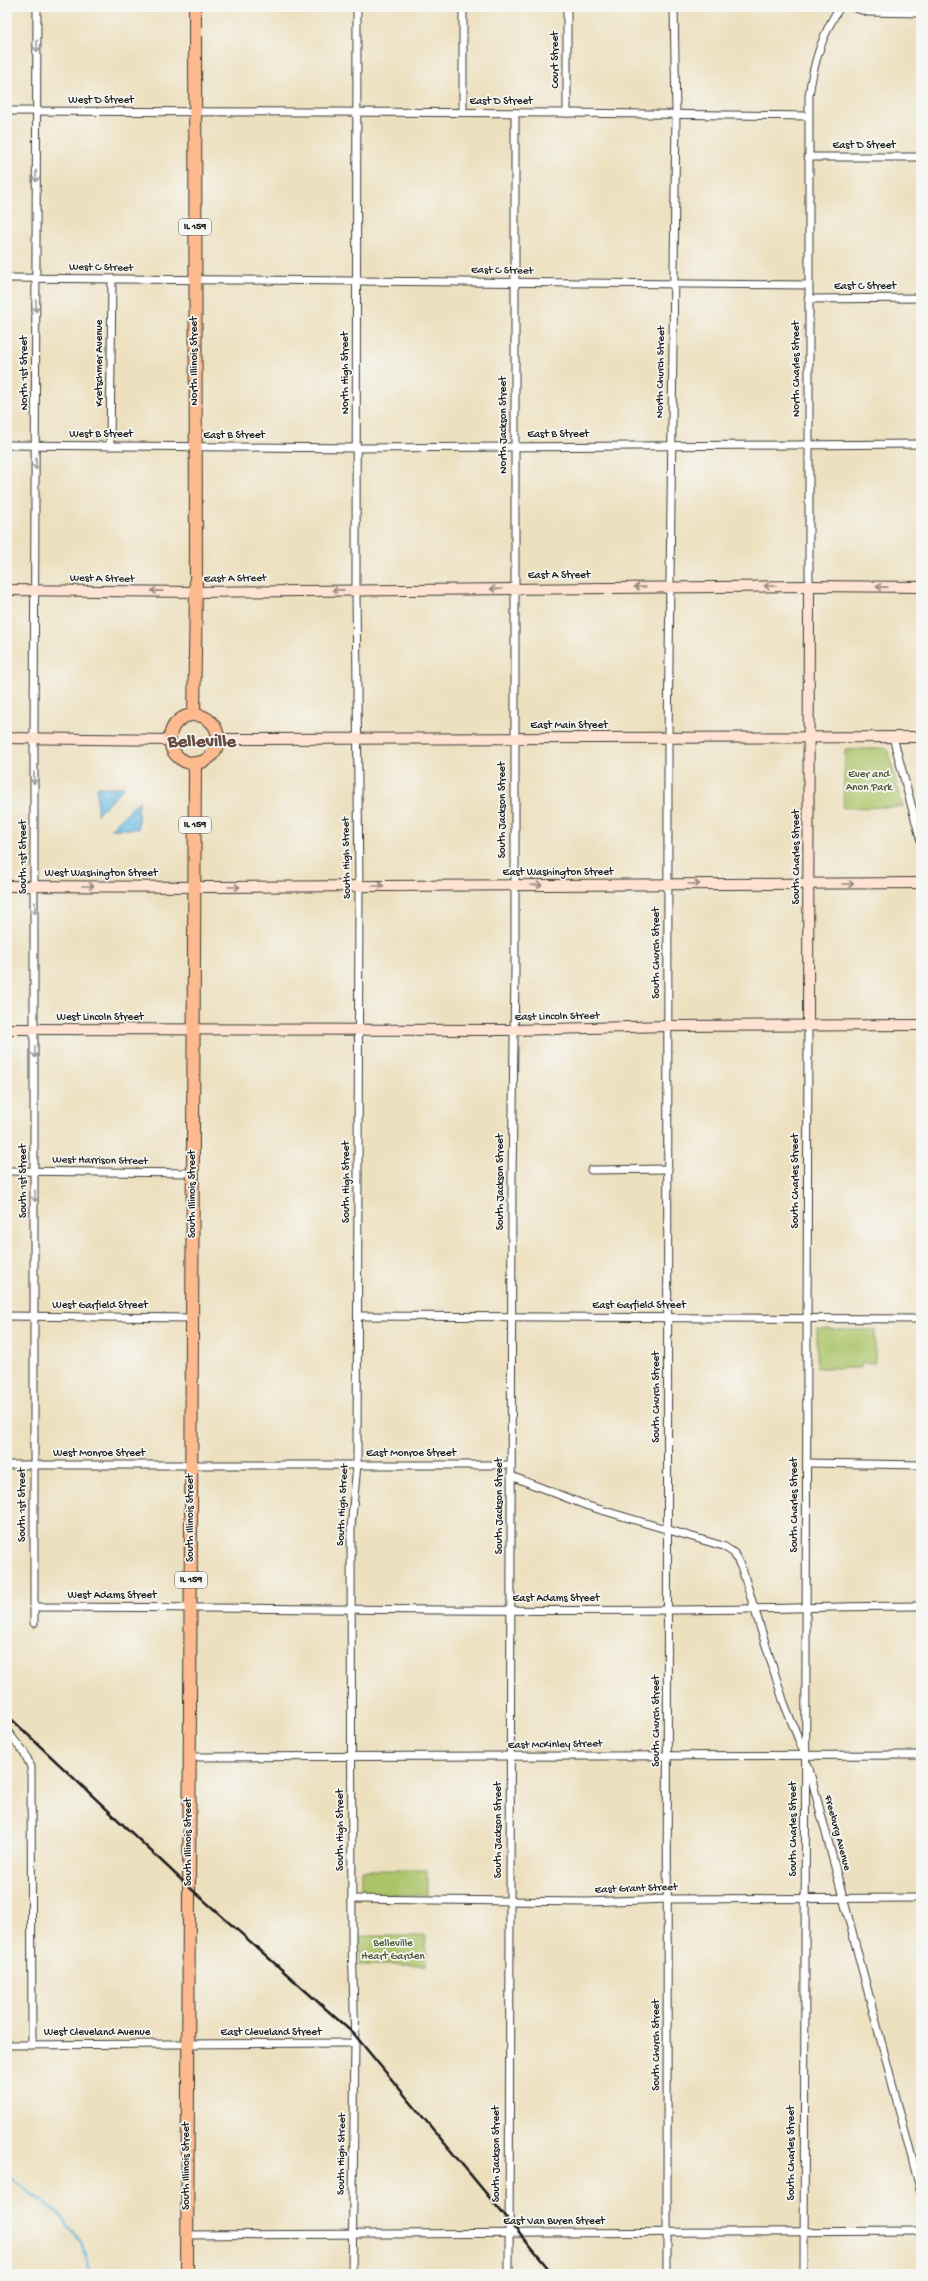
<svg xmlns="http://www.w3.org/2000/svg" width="928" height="2281" font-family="'Gochi Hand',sans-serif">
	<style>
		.green { fill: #acc469; stroke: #647042 }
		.water { fill: #63b6de; stroke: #40697d }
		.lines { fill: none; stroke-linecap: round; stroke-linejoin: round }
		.stream { stroke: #63b6de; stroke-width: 2.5 }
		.street-casing { stroke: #3b3934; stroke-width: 9 }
		.secondary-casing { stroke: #3b3934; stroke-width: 12 }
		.primary-casing { stroke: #3b3934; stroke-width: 14 }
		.street { stroke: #fff; stroke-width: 7 }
		.secondary { stroke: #fee3d2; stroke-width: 10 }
		.primary { stroke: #fcba8e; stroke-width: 12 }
		.rail { stroke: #1c1c1c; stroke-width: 2.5 }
		.oneway { stroke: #999 }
		.oneway2 { stroke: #988980 }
		.labels { text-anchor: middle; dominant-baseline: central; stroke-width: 3.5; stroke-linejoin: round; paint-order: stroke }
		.shield { fill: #f6f6f2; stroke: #5d5d5c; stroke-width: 1 }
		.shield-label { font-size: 10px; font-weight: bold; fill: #1c1c1c }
		.street-label { font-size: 11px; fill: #1c1c1c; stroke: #f6f6f2 }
		.park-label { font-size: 11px; fill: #4e5737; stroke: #f6f6f2 }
		.town-label { font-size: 19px; font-weight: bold; fill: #674c41; stroke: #f6f6f2 }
	</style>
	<rect width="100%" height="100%" fill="#f6f6f2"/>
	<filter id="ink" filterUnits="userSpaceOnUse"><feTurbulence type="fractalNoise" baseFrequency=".025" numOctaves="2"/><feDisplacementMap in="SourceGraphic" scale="8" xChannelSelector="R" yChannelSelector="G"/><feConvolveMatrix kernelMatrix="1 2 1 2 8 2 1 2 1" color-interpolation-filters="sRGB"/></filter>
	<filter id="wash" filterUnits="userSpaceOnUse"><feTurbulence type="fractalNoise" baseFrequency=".012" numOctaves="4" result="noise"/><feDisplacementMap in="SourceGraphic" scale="16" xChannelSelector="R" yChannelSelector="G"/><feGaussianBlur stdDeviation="0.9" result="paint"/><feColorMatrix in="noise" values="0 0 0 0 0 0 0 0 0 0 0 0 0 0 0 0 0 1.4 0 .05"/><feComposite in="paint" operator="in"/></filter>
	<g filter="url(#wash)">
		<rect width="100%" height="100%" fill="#ede0bf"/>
		<g class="green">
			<polygon points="887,748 903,807 843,808 845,750"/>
			<polygon points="817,1329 875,1330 875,1363 861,1363 861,1368 817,1368"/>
			<polygon points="361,1870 427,1870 427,1895 364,1894 361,1892"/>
			<rect x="360" y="1936" width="66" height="29"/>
		</g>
		<g class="water">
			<polygon points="97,787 125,787 97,815"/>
			<polygon points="139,801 138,829 110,829"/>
		</g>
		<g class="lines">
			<polyline class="stream" points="7,2176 59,2214 81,2242 91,2274"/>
		</g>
	</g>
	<g filter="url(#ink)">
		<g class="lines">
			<defs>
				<g id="street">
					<polyline points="463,7 463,112"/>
					<polyline points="567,7 567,113"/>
					<polyline points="852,7 868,12 921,13"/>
					<polyline points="7,111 567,113 808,116"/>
					<polyline points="808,157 921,157"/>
					<polyline points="7,278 808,285"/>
					<polyline points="808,299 921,298"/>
					<polyline points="7,445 357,448 921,444"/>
					<polyline points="110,446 112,279"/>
					<path d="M809,586V96C813,64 822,34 840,7"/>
					<polyline points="893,737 921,841"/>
					<polyline points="591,1170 668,1169"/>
					<polyline points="7,1171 193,1173"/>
					<polyline points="7,1316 192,1318"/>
					<polyline points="358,1316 921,1319"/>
					<polyline points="807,1463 921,1465"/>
					<polyline points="7,1465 511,1465"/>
					<polyline points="511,1476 588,1506 723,1546 734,1553 742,1569 784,1703 805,1755"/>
					<path d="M34,1607C245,1607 456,1612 667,1610C752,1610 836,1606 921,1606"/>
					<polyline points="34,1623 34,739 37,7"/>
					<polyline points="7,1731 25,1754 31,1767 32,2045"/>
					<polyline points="190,1757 921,1755"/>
					<polyline points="808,1765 921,2192"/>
					<polyline points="352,1899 587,1902 668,1899 921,1898"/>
					<polyline points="7,2045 355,2043"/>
					<polyline points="187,2235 921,2231"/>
					<polyline points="352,2274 355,2043 352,1941 351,1528 357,1465 359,886 356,590 357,7"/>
					<polyline points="509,2274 512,1180 515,972 515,113"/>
					<polyline points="667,2274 668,737 676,113 674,7"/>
					<polyline points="804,2274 808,1026"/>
				</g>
				<g id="secondary">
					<polyline points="7,590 196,592 809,586 921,587"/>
					<polyline points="7,738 170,740"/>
					<polyline points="218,739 921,737"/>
					<polyline points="7,886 209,887 921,883"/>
					<polyline points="808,1026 809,586"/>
					<polyline points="7,1029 513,1030 668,1026 921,1025"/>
				</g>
				<g id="primary">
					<polyline points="194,715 196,592 195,7"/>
					<circle cx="194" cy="739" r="24"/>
					<polyline points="187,2274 195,763"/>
				</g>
			</defs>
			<use href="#street" class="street-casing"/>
			<use href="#secondary" class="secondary-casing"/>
			<use href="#primary" class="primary-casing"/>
			<use href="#street" class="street"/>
			<use href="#secondary" class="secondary"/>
			<use href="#primary" class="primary"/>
			<polyline class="rail" points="7,1715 189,1887 354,2034 553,2274"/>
		</g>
		<defs><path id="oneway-shaft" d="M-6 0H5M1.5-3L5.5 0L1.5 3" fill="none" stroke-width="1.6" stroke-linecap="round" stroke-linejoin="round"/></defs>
		<g class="oneway">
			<use href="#oneway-shaft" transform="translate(37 46) rotate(90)"/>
			<use href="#oneway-shaft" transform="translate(36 176) rotate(90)"/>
			<use href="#oneway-shaft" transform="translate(36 306) rotate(90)"/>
			<use href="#oneway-shaft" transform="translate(36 464) rotate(90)"/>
			<use href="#oneway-shaft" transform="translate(34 778) rotate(90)"/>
			<use href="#oneway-shaft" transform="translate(35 908) rotate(90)"/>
			<use href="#oneway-shaft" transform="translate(35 1052) rotate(90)"/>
			<use href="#oneway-shaft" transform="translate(35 1196) rotate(90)"/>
		</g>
		<g class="oneway2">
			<use href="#oneway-shaft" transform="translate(770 586) rotate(180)"/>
			<use href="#oneway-shaft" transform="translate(640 587) rotate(180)"/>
			<use href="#oneway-shaft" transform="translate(882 587) rotate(-179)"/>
			<use href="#oneway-shaft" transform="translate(496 589) rotate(180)"/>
			<use href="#oneway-shaft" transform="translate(338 590) rotate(179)"/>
			<use href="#oneway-shaft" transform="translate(157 591) rotate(-179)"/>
			<use href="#oneway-shaft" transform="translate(694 884)"/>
			<use href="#oneway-shaft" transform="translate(848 884)"/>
			<use href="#oneway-shaft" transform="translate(536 885)"/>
			<use href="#oneway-shaft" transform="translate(88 886)"/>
			<use href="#oneway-shaft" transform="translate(378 886)"/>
			<use href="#oneway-shaft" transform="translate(234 887)"/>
		</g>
	</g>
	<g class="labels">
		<g class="shield">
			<rect x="179" y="219" width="32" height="16" rx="3"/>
			<rect x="179" y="817" width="32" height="16" rx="3"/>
			<rect x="175" y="1572" width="32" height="16" rx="3"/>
		</g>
		<g class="shield-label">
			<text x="195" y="227">IL 159</text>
			<text x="195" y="825">IL 159</text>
			<text x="191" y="1580">IL 159</text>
		</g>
		<g class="street-label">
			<text transform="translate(556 60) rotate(-90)">Court Street</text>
			<text x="101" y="101">West D Street</text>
			<text x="501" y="102">East D Street</text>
			<text x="864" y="146">East D Street</text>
			<text transform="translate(101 268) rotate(1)">West C Street</text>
			<text transform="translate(502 271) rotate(1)">East C Street</text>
			<text x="865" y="287">East C Street</text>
			<text transform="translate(195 361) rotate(-90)">North Illinois Street</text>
			<text transform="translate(100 363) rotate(-90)">Kretschmer Avenue</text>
			<text transform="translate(797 369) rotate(-90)">North Charles Street</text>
			<text transform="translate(661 372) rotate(-89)">North Church Street</text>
			<text transform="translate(25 373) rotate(-90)">North 1st Street</text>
			<text transform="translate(346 373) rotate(-90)">North High Street</text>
			<text transform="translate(504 425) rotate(-90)">North Jackson Street</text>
			<text x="101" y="435">West B Street</text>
			<text x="558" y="435">East B Street</text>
			<text x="234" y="436">East B Street</text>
			<text x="559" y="576">East A Street</text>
			<text transform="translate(102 579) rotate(1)">West A Street</text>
			<text transform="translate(235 579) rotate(-1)">East A Street</text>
			<text x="569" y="726">East Main Street</text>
			<text transform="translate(503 810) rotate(-90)">South Jackson Street</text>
			<text transform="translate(24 857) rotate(-90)">South 1st Street</text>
			<text transform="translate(797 857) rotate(-90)">South Charles Street</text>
			<text transform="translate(347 858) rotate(-91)">South High Street</text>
			<text x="558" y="873">East Washington Street</text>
			<text x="101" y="874">West Washington Street</text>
			<text transform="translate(657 953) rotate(-90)">South Church Street</text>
			<text transform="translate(557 1017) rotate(-1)">East Lincoln Street</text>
			<text x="100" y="1018">West Lincoln Street</text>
			<text transform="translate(100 1161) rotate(1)">West Harrison Street</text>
			<text transform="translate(24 1181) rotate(-90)">South 1st Street</text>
			<text transform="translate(796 1181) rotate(-90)">South Charles Street</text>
			<text transform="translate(347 1182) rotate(-90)">South High Street</text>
			<text transform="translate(501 1182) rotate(-90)">South Jackson Street</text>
			<text transform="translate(193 1194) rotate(-90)">South Illinois Street</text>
			<text x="100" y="1306">West Garfield Street</text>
			<text x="639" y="1306">East Garfield Street</text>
			<text transform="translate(657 1397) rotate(-90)">South Church Street</text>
			<text x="99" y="1454">West Monroe Street</text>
			<text x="411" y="1454">East Monroe Street</text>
			<text transform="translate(23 1505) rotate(-90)">South 1st Street</text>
			<text transform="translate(343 1505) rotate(-87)">South High Street</text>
			<text transform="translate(795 1505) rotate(-90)">South Charles Street</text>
			<text transform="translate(500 1506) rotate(-90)">South Jackson Street</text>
			<text transform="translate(191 1518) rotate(-90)">South Illinois Street</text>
			<text x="112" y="1596">West Adams Street</text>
			<text x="556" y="1599">East Adams Street</text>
			<text transform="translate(657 1721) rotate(-90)">South Church Street</text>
			<text transform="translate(555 1745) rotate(-1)">East McKinley Street</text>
			<text transform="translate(794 1829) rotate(-90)">South Charles Street</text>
			<text transform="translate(341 1830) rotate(-90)">South High Street</text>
			<text transform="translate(499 1830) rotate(-90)">South Jackson Street</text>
			<text transform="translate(837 1833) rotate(75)">Freeburg Avenue</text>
			<text transform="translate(189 1842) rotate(-90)">South Illinois Street</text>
			<text transform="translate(636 1889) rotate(-2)">East Grant Street</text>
			<text x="97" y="2033">West Cleveland Avenue</text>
			<text x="271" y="2033">East Cleveland Street</text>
			<text transform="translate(657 2045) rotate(-90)">South Church Street</text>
			<text transform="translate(792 2153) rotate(-90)">South Charles Street</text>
			<text transform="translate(342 2154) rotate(-89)">South High Street</text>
			<text transform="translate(497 2154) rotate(-90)">South Jackson Street</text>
			<text transform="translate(187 2166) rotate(-90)">South Illinois Street</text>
			<text x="554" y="2222">East Van Buren Street</text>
		</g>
		<g class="park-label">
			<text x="869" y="775">Ever and<tspan x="869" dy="13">Anon Park</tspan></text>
			<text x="393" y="1944">Belleville<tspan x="393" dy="13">Heart Garden</tspan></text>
		</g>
		<g class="town-label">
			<text x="202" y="742">Belleville</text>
		</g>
	</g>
	<rect width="928" height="2281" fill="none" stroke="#f6f6f2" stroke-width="24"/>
</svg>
